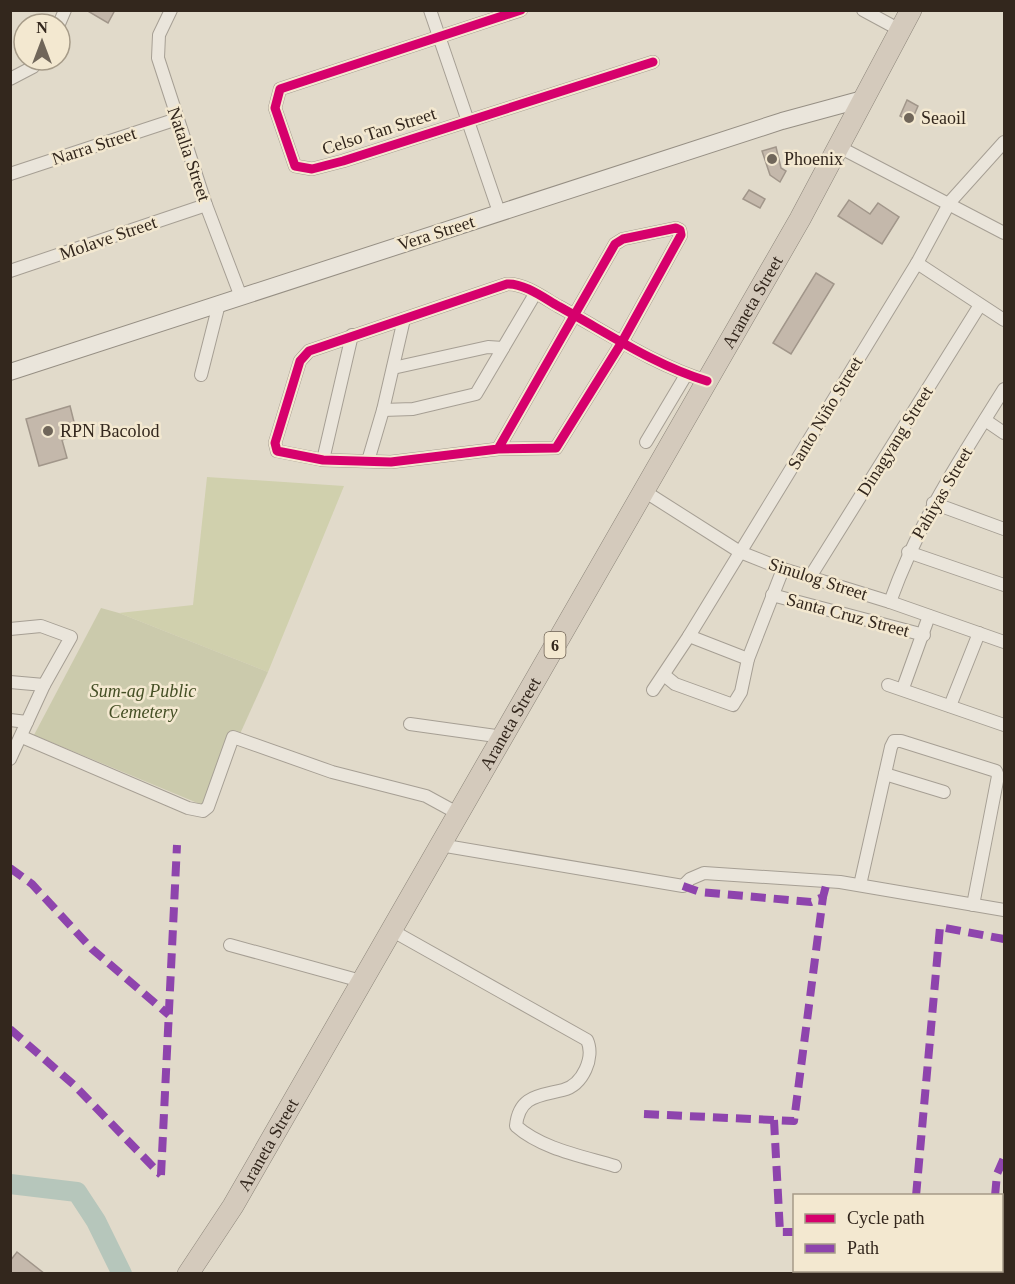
<svg xmlns="http://www.w3.org/2000/svg" width="1015" height="1284" font-family="Georgia,serif">
	<style>
		.green { fill: #d0d0ad }
		.cemetery { fill: #cbcaac }
		.lines { fill: none; stroke-linecap: round; stroke-linejoin: round }
		.river { stroke: #b6c6bb; stroke-width: 20 }
		.building { fill: #c4b8ab; stroke: #a1968a; stroke-width: 1.5 }
		.street-casing { stroke: #a69f94; stroke-width: 14 }
		.secondary-casing { stroke: #968f84; stroke-width: 18 }
		.highway-casing { stroke: #8c857a; stroke-width: 22 }
		.street { stroke: #eae5db; stroke-width: 12 }
		.secondary { stroke: #eae5db; stroke-width: 16 }
		.highway { stroke: #d4cabc; stroke-width: 21 }
		.quiet { stroke: #8e44ad; stroke-width: 8; stroke-dasharray: 15 8; stroke-linecap: butt }
		.cycleway-casing { stroke: #f3e8d0; stroke-width: 13 }
		.cycleway { stroke: #d6006c; stroke-width: 9 }
		.poi-dot { fill: #70665a; stroke: #f3e8d0; stroke-width: 2 }
		.labels { text-anchor: middle; dominant-baseline: central; stroke-width: 5; stroke-linejoin: round; paint-order: stroke }
		.shield { fill: #f3e8d0; stroke: #6d6153; stroke-width: 1.5 }
		.shield-label { font-size: 16px; font-weight: bold; fill: #33271d }
		.poi-label { font-size: 18px; fill: #33271d; stroke: #f3e8d0; text-anchor: start }
		.street-label { font-size: 18px; fill: #33271d; stroke: #f3e8d0 }
		.park-label { font-size: 18px; font-style: italic; fill: #454f25; stroke: #f3e8d0 }
	</style>
	<rect width="100%" height="100%" fill="#e1daca"/>
	<polygon class="green" points="207,477 344,486 268,672 119,613 193,605"/>
	<polygon class="cemetery" points="101,608 119,613 268,672 207,807 34,735"/>
	<g class="lines">
		<polyline class="river" points="10,1184 77,1192 96,1221 122,1274"/>
	</g>
	<g class="building">
		<polygon points="86,10 115,10 108,23"/>
		<polygon points="907,100 918,106 911,122 900,116"/>
		<polygon points="776,147 781,168 786,171 780,182 770,175 762,151"/>
		<polygon points="749,190 765,199 760,208 743,199"/>
		<polygon points="849,200 870,214 878,203 899,217 882,244 838,216"/>
		<polygon points="816,273 834,284 791,354 773,343"/>
		<polygon points="70,406 74,422 64,424 68,438 62,440 67,458 39,466 26,419"/>
		<polygon points="17,1252 45,1274 10,1274 10,1261"/>
	</g>
	<g class="lines">
		<defs>
			<g id="street">
				<polyline points="171,10 159,35 158,58 206,205 241,297"/>
				<polyline points="430,10 499,212"/>
				<polyline points="521,10 280,89 275,108 295,166 312,169 343,161 653,62"/>
				<polyline points="863,10 900,30"/>
				<polyline points="59,24 65,10"/>
				<polyline points="10,79 33,67 39,60"/>
				<polyline points="839,147 1004,233"/>
				<polyline points="10,174 177,119"/>
				<polyline points="917,263 1004,320"/>
				<polyline points="10,271 206,205"/>
				<polyline points="393,368 488,347 503,348"/>
				<polyline points="201,375 219,304"/>
				<polyline points="383,410 413,409 476,394 535,294"/>
				<polyline points="985,420 1004,433"/>
				<polyline points="646,442 686,375"/>
				<path d="M498,449L615,244L623,239L676,228L680,230L681,235L622,342L556,448L498,449L391,462L323,460L277,451L275,443L300,361L309,351L507,284C524,283 544,298 558,306C606,332 654,365 707,381"/>
				<polyline points="323,460 352,335"/>
				<polyline points="368,461 383,410 404,319"/>
				<polyline points="644,491 740,552 783,569 890,602 1004,642"/>
				<polyline points="933,503 1004,529"/>
				<polyline points="908,552 1004,585"/>
				<polyline points="810,577 980,305"/>
				<polyline points="772,595 924,635"/>
				<path d="M890,602C919,521 959,461 1004,389"/>
				<polyline points="10,629 41,626 71,637 44,685 10,759"/>
				<polyline points="689,636 748,659"/>
				<polyline points="664,675 675,684 733,705 741,692 748,659 783,569"/>
				<polyline points="10,682 44,685"/>
				<polyline points="888,685 1004,725"/>
				<polyline points="903,688 929,616"/>
				<polyline points="653,690 689,636 917,263 950,202 1004,142"/>
				<polyline points="950,706 979,633"/>
				<polyline points="10,720 27,722"/>
				<polyline points="410,724 503,737"/>
				<polyline points="22,737 188,808 203,811 208,807 233,737 332,772 426,796 459,814"/>
				<polyline points="885,774 944,792"/>
				<polyline points="440,845 683,886 690,879 704,873 840,882 1004,910"/>
				<polyline points="860,885 891,747 894,741 901,741 996,771 998,776 973,905"/>
				<path d="M391,930L587,1040C595,1057 583,1085 563,1090C540,1096 519,1095 516,1126C542,1149 582,1156 615,1166"/>
				<polyline points="230,945 361,981"/>
			</g>
			<polyline id="secondary" points="10,372 782,121 863,99"/>
			<g id="highway">
				<path id="s1" d="M188,1274L233,1206L800,219L911,10"/>
			</g>
		</defs>
		<use href="#street" class="street-casing"/>
		<use href="#secondary" class="secondary-casing"/>
		<use href="#highway" class="highway-casing"/>
		<use href="#street" class="street"/>
		<use href="#secondary" class="secondary"/>
		<use href="#highway" class="highway"/>
		<g class="quiet">
			<polyline points="10,868 32,884 92,949 169,1015"/>
			<polyline points="683,886 700,892 811,902 823,897 827,882"/>
			<polyline points="10,1029 74,1085 161,1175"/>
			<polyline points="644,1114 794,1121 823,897"/>
			<polyline points="774,1120 780,1232 794,1232"/>
			<polyline points="161,1175 177,845"/>
			<polyline points="916,1196 940,927 1004,939"/>
			<polyline points="995,1196 997,1174 1004,1158"/>
			<polyline points="1002,1236 1004,1237"/>
		</g>
		<defs>
			<g id="cycleway">
				<polyline points="521,10 280,89 275,108 295,166 312,169 343,161 653,62"/>
				<path d="M498,449L615,244L623,239L676,228L680,230L681,235L622,342L556,448L498,449L391,462L323,460L277,451L275,443L300,361L309,351L507,284C524,283 544,298 558,306C606,332 654,365 707,381"/>
			</g>
		</defs>
		<use href="#cycleway" class="cycleway-casing"/>
		<use href="#cycleway" class="cycleway"/>
	</g>
	<g class="poi-dot">
		<circle cx="909" cy="118" r="6"/>
		<circle cx="772" cy="159" r="6"/>
		<circle cx="48" cy="431" r="6"/>
	</g>
	<g class="labels">
		<rect class="shield" x="544.5" y="632" width="21" height="26" rx="4.5"/>
		<g class="shield-label">
			<text x="555" y="645">6</text>
		</g>
		<g class="poi-label">
			<text x="921" y="118">Seaoil</text>
			<text x="784" y="159">Phoenix</text>
			<text x="60" y="431">RPN Bacolod</text>
		</g>
		<g class="street-label">
			<text transform="translate(379 131) rotate(-18)">Celso Tan Street</text>
			<text transform="translate(94 146) rotate(-18)">Narra Street</text>
			<text transform="translate(189 154) rotate(71)">Natalia Street</text>
			<text transform="translate(436 233) rotate(-18)">Vera Street</text>
			<text transform="translate(108 238) rotate(-19)">Molave Street</text>
			<text stroke="none"><textPath href="#s1" startOffset="1124">Araneta Street</textPath></text>
			<text transform="translate(825 413) rotate(-59)">Santo Niño Street</text>
			<text transform="translate(895 441) rotate(-58)">Dinagyang Street</text>
			<text transform="translate(942 493) rotate(-60)">Pahiyas Street</text>
			<text transform="translate(818 579) rotate(18)">Sinulog Street</text>
			<text transform="translate(848 615) rotate(15)">Santa Cruz Street</text>
			<text stroke="none"><textPath href="#s1" startOffset="638">Araneta Street</textPath></text>
			<text stroke="none"><textPath href="#s1" startOffset="152">Araneta Street</textPath></text>
		</g>
		<g class="park-label">
			<text x="143" y="691">Sum-ag Public<tspan x="143" dy="21">Cemetery</tspan></text>
		</g>
	</g>
	<rect width="1015" height="1284" fill="none" stroke="#33271d" stroke-width="24"/>
	<rect x="793" y="1194" width="210" height="78" fill="#f3e8d0" stroke="#a69b88" stroke-width="1.5"/>
	<rect x="805" y="1214" width="30" height="9" fill="#d6006c" stroke="#a69b88" stroke-width="1.5"/>
	<text x="847" y="1224" font-size="18" fill="#33271d">Cycle path</text>
	<rect x="805" y="1244" width="30" height="9" fill="#8e44ad" stroke="#a69b88" stroke-width="1.5"/>
	<text x="847" y="1254" font-size="18" fill="#33271d">Path</text>
	<g transform="translate(42 42)"><circle r="28" fill="#f3e8d0" stroke="#a69b88" stroke-width="1.5"/>
	<path d="M0-4.5L10 22L0 15L-10 22Z" fill="#70665a"/>
	<text y="-9" font-size="16" font-weight="bold" text-anchor="middle" fill="#33271d">N</text>
	</g>
</svg>
